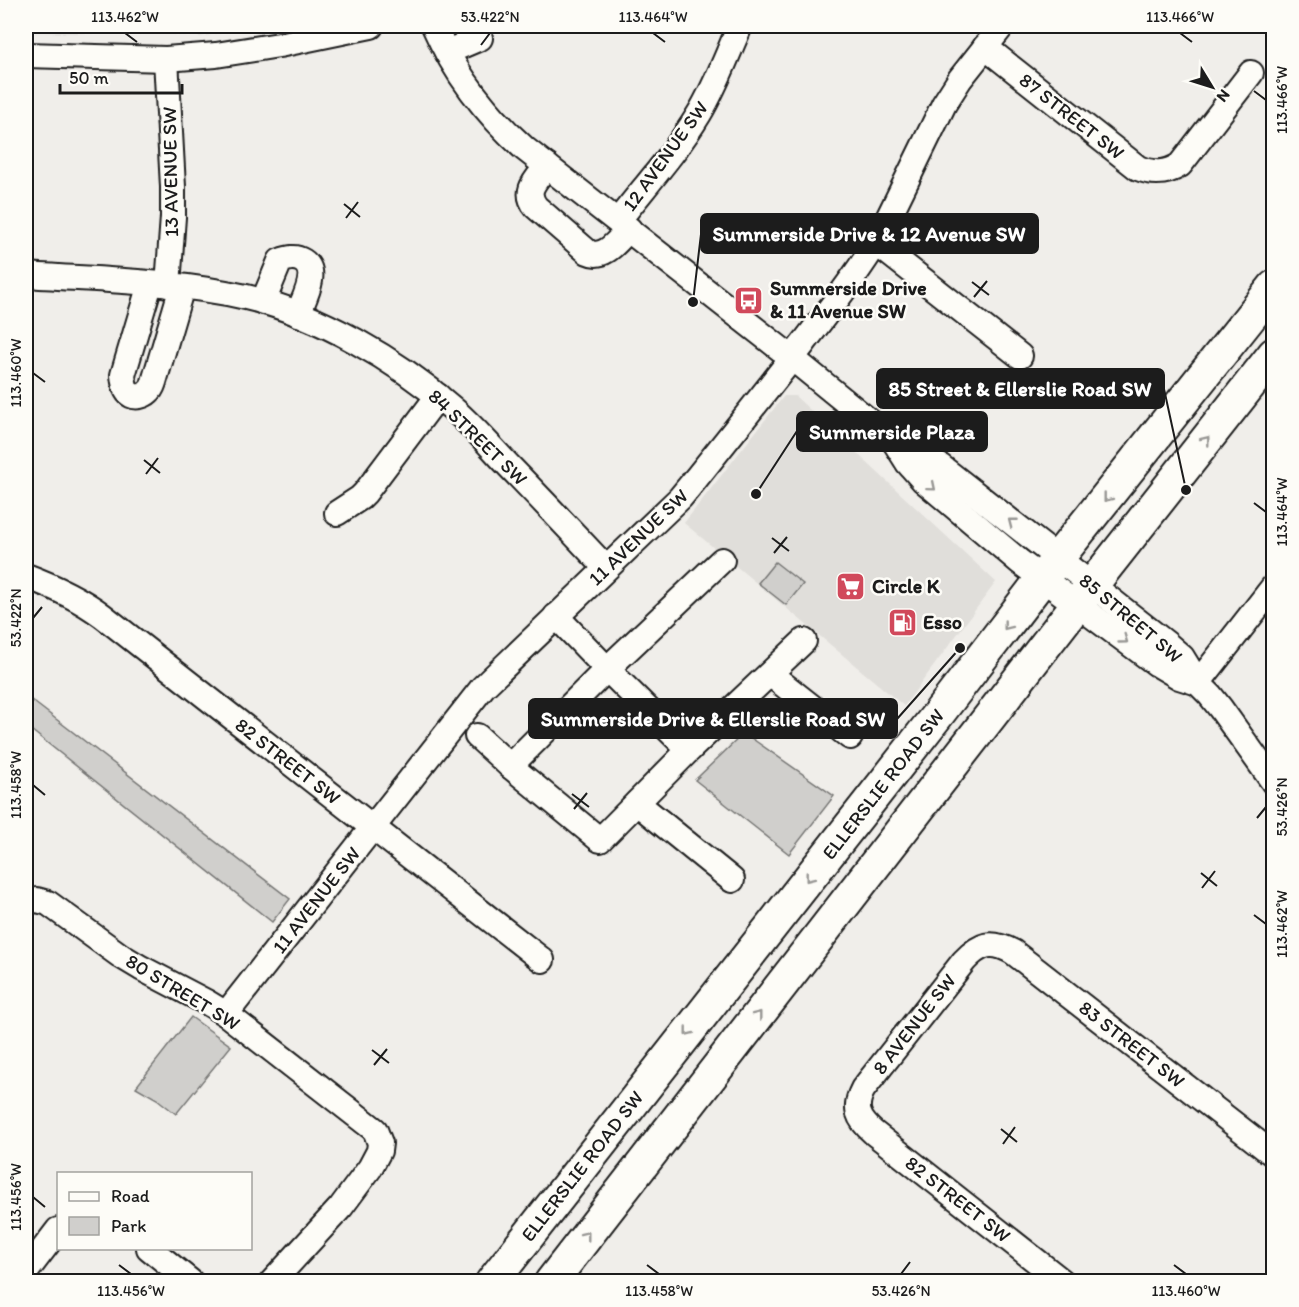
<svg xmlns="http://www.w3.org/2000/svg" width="1299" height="1307" font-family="Itim,sans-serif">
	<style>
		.built { fill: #e0deda }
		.green { fill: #d0cfcc; stroke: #767674; stroke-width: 1.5 }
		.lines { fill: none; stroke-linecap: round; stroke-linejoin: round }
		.minor-casing { stroke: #1c1c1c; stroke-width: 28 }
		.major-casing { stroke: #1c1c1c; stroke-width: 36 }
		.minor { stroke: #fdfcf7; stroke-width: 24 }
		.major { stroke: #fdfcf7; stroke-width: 32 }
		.oneway { stroke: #989794 }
		.ticks { fill: none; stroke: #1c1c1c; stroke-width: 2 }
		.labels { text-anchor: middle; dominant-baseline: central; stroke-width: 5; stroke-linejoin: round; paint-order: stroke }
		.street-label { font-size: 20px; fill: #1c1c1c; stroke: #fdfcf7 }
		.poi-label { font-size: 20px; font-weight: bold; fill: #1c1c1c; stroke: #fdfcf7; text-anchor: start }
		.leader { fill: none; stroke: #1c1c1c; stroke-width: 2 }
		.callout-dot { fill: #1c1c1c; stroke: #fdfcf7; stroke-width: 2 }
		.callout { fill: #1c1c1c; stroke: #1c1c1c; stroke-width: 2 }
		.callout-label { font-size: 21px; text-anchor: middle; font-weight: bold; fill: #fff }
		.neatline { fill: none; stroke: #1c1c1c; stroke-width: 2 }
		.ticks-label { font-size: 15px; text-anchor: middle; fill: #1c1c1c }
	</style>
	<rect width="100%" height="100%" fill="#f0eeea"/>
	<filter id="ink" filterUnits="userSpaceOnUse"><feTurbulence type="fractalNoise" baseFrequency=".0167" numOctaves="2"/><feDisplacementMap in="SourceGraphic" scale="12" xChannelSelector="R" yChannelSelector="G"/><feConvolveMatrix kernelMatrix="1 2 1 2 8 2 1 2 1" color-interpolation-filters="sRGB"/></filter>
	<g filter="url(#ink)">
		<g class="built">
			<polygon points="26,26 260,26 200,37 176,35 26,32"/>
			<polygon points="784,396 795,396 996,582 904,706 684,523"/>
		</g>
		<g class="green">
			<polygon points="775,562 803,584 786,605 758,583"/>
			<polygon points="26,696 290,899 272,922 26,726"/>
			<polygon points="744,733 834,796 789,854 695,780"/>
			<polygon points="191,1017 231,1046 176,1114 157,1099 136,1087"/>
		</g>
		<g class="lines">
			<defs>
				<g id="minor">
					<path d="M434,26C455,74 486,114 525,149L792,358L895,442L917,452L940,466L1167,644L1182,657L1198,683L1210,695L1221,709L1274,783"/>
					<path d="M985,47L1138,168C1153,174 1166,174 1180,165L1251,73"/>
					<polyline points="447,52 480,38"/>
					<polyline points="26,55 166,59 216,55 279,45 371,26"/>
					<polyline points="166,59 173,187 173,217 168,285"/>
					<path d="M547,166C536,180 523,191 536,207L588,252C605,260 618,240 629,229"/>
					<path d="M618,221C645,186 676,152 699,114C716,86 727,55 740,26"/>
					<polyline points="876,243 1020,356"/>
					<path d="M26,275C99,280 174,281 246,297C318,314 397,360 452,408C473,426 491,447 509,466C542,500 574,534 606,568"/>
					<path d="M150,284L123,375C124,385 126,399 140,396C142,396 148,393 149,391C152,389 153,385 154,382L182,287"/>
					<path d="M263,302L280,261C288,258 295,256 303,261C320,272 303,300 298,314"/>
					<polyline points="896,444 908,463 923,480 1020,562 1157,664 1179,677 1198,683"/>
					<polyline points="337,513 360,498 365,493 438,396"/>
					<path d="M26,576C53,586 79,598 103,616L542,960"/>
					<polyline points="556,616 607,669 689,750"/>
					<polyline points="770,674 850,737"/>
					<polyline points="1198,683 1274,586"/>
					<polyline points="477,736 510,766 600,840 689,750 804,641"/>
					<polyline points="510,766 607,669 722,560"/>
					<polyline points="637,803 732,880"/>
					<polyline points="26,902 37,900 48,903 121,956 141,968 208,1003 226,1014 375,1130 380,1143 379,1151 370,1168 341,1207 272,1282"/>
					<path d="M226,1014L483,687L680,498L694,481C730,436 767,390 803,344C828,311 854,279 876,243L944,104L960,79L1002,26"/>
					<polyline points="149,1248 191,1282"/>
					<polyline points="26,1272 58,1230"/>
					<path d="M1063,1282L874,1133C858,1119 853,1108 863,1089L964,961C980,944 991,940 1013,952L1274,1155"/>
				</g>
				<g id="major">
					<polyline points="492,1282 939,713 1058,558 1274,287"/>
					<polyline points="551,1282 1092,585 1274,354"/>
				</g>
			</defs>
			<use href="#minor" class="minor-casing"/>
			<use href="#major" class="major-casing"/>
			<use href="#minor" class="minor"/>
			<use href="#major" class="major"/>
		</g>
		<defs><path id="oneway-chevron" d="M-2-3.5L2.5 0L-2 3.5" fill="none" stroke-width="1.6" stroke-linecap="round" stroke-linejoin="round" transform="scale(1.5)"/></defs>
		<g class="oneway">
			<use href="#oneway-chevron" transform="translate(1206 440) rotate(-52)"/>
			<use href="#oneway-chevron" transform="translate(932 487) rotate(40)"/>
			<use href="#oneway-chevron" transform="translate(1107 498) rotate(128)"/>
			<use href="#oneway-chevron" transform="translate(1012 522) rotate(-142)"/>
			<use href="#oneway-chevron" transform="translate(1007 626) rotate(128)"/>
			<use href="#oneway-chevron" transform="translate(1124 640) rotate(36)"/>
			<use href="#oneway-chevron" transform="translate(809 878) rotate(128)"/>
			<use href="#oneway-chevron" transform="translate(758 1015) rotate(-52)"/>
			<use href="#oneway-chevron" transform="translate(688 1032) rotate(128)"/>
			<use href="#oneway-chevron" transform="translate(586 1235) rotate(-52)"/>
		</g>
	</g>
	<path class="ticks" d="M125,33L137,42M653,33L665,42M1180,33L1192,42M481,45L490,33M1254,91L1266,100M344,204L360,217M346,218L358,202M972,282L989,295M974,297L987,281M33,373L45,382M144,460L160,473M146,474L158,458M1254,503L1266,512M772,538L789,551M774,553L787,537M33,618L42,607M33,785L45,795M572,794L589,807M574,809L587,793M1257,818L1266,807M1201,873L1217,886M1202,888L1215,871M1254,915L1266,924M372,1050L389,1063M374,1065L387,1049M1001,1129L1017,1142M1003,1144L1015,1127M33,1197L45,1207M119,1265L131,1274M647,1265L659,1274M1174,1265L1186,1274M901,1274L910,1262"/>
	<defs>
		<symbol id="bus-square" viewBox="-11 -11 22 22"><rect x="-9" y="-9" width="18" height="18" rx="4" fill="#d1495b" stroke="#fdfcf7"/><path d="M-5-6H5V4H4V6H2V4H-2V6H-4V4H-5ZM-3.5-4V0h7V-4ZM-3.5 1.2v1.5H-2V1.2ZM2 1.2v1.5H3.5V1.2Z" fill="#fff"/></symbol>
		<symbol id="supermarket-square" viewBox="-11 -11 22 22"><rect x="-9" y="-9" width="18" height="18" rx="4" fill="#d1495b" stroke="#fdfcf7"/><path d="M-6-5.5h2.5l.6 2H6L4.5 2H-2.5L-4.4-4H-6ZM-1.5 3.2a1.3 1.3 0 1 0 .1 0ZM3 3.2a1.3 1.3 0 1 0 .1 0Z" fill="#fff"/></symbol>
		<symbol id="fuel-square" viewBox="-11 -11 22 22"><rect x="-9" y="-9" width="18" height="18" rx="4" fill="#d1495b" stroke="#fdfcf7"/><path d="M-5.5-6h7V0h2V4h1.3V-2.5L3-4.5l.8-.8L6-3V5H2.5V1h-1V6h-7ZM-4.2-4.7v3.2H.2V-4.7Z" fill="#fff"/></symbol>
	</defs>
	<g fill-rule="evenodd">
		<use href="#bus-square" x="732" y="284" width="33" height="33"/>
		<use href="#supermarket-square" x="834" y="570" width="33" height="33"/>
		<use href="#fuel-square" x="886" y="606" width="33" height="33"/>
	</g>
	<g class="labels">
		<g class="street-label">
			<text transform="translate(1072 116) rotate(38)">87 STREET SW</text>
			<text transform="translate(665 156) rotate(-54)">12 AVENUE SW</text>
			<text transform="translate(170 172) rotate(-91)">13 AVENUE SW</text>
			<text transform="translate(478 437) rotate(44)">84 STREET SW</text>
			<text transform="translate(638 537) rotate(-44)">11 AVENUE SW</text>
			<text transform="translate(1131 618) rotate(40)">85 STREET SW</text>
			<text transform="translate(288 761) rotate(38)">82 STREET SW</text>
			<text transform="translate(883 784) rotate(-52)">ELLERSLIE ROAD SW</text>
			<text transform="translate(316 900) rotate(-52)">11 AVENUE SW</text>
			<text transform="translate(183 992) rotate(31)">80 STREET SW</text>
			<text transform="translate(914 1024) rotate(-52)">8 AVENUE SW</text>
			<text transform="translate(1132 1044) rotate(38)">83 STREET SW</text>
			<text transform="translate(582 1166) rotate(-52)">ELLERSLIE ROAD SW</text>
			<text transform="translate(958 1199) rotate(38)">82 STREET SW</text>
		</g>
		<g class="poi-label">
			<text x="770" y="288">Summerside Drive<tspan x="770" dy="23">&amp; 11 Avenue SW</tspan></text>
			<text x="872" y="586">Circle K</text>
			<text x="923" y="622">Esso</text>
		</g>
	</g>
	<path class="leader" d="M693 302L701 234M1186 490L1164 389M756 494L797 431M960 648L897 719"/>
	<g class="callout-dot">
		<circle cx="693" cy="302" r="6"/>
		<circle cx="1186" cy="490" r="6"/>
		<circle cx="756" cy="494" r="6"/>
		<circle cx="960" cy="648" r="6"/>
	</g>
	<g class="callout">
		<rect x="701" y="214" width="337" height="39" rx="6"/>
		<rect x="877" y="369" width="287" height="39" rx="6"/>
		<rect x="797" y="412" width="190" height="39" rx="6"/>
		<rect x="529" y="699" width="368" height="39" rx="6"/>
	</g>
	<g class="callout-label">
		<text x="869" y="241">Summerside Drive &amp; 12 Avenue SW</text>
		<text x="1020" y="396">85 Street &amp; Ellerslie Road SW</text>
		<text x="892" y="439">Summerside Plaza</text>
		<text x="713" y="726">Summerside Drive &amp; Ellerslie Road SW</text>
	</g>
	<rect width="1299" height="1307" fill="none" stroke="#fdfcf7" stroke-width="66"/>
	<rect x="57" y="1172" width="195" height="78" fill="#fdfcf7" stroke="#a3a29f" stroke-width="1.5"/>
	<rect x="69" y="1192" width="30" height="9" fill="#fdfcf7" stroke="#a3a29f" stroke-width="1.5"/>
	<text x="111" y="1202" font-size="18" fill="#1c1c1c">Road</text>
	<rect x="69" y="1217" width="30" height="18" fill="#d0cfcc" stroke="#a3a29f" stroke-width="1.5"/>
	<text x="111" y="1232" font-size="18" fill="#1c1c1c">Park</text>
	<g transform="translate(1212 87) rotate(128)" stroke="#fdfcf7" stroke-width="4.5" paint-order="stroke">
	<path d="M0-4.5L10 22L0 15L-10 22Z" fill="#1c1c1c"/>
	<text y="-9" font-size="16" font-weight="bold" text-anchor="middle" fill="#1c1c1c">N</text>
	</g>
	<path d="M60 84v9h122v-9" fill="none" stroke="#1c1c1c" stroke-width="3"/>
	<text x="69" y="84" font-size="18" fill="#1c1c1c" stroke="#fdfcf7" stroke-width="4.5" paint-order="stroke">50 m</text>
	<rect x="33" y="33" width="1233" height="1241" class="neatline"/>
	<g class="ticks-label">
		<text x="125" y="22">113.462°W</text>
		<text x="490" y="22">53.422°N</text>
		<text x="653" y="22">113.464°W</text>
		<text x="1180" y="22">113.466°W</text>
		<text transform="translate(1282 100) rotate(-90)" y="5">113.466°W</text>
		<text transform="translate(16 373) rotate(-90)" y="5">113.460°W</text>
		<text transform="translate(1282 512) rotate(-90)" y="5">113.464°W</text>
		<text transform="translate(16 618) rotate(-90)" y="5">53.422°N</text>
		<text transform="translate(16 785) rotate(-90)" y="5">113.458°W</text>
		<text transform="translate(1282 807) rotate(-90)" y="5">53.426°N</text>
		<text transform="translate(1282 924) rotate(-90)" y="5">113.462°W</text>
		<text transform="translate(16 1197) rotate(-90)" y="5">113.456°W</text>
		<text x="131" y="1296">113.456°W</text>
		<text x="659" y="1296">113.458°W</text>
		<text x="901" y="1296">53.426°N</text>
		<text x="1186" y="1296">113.460°W</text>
	</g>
</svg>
